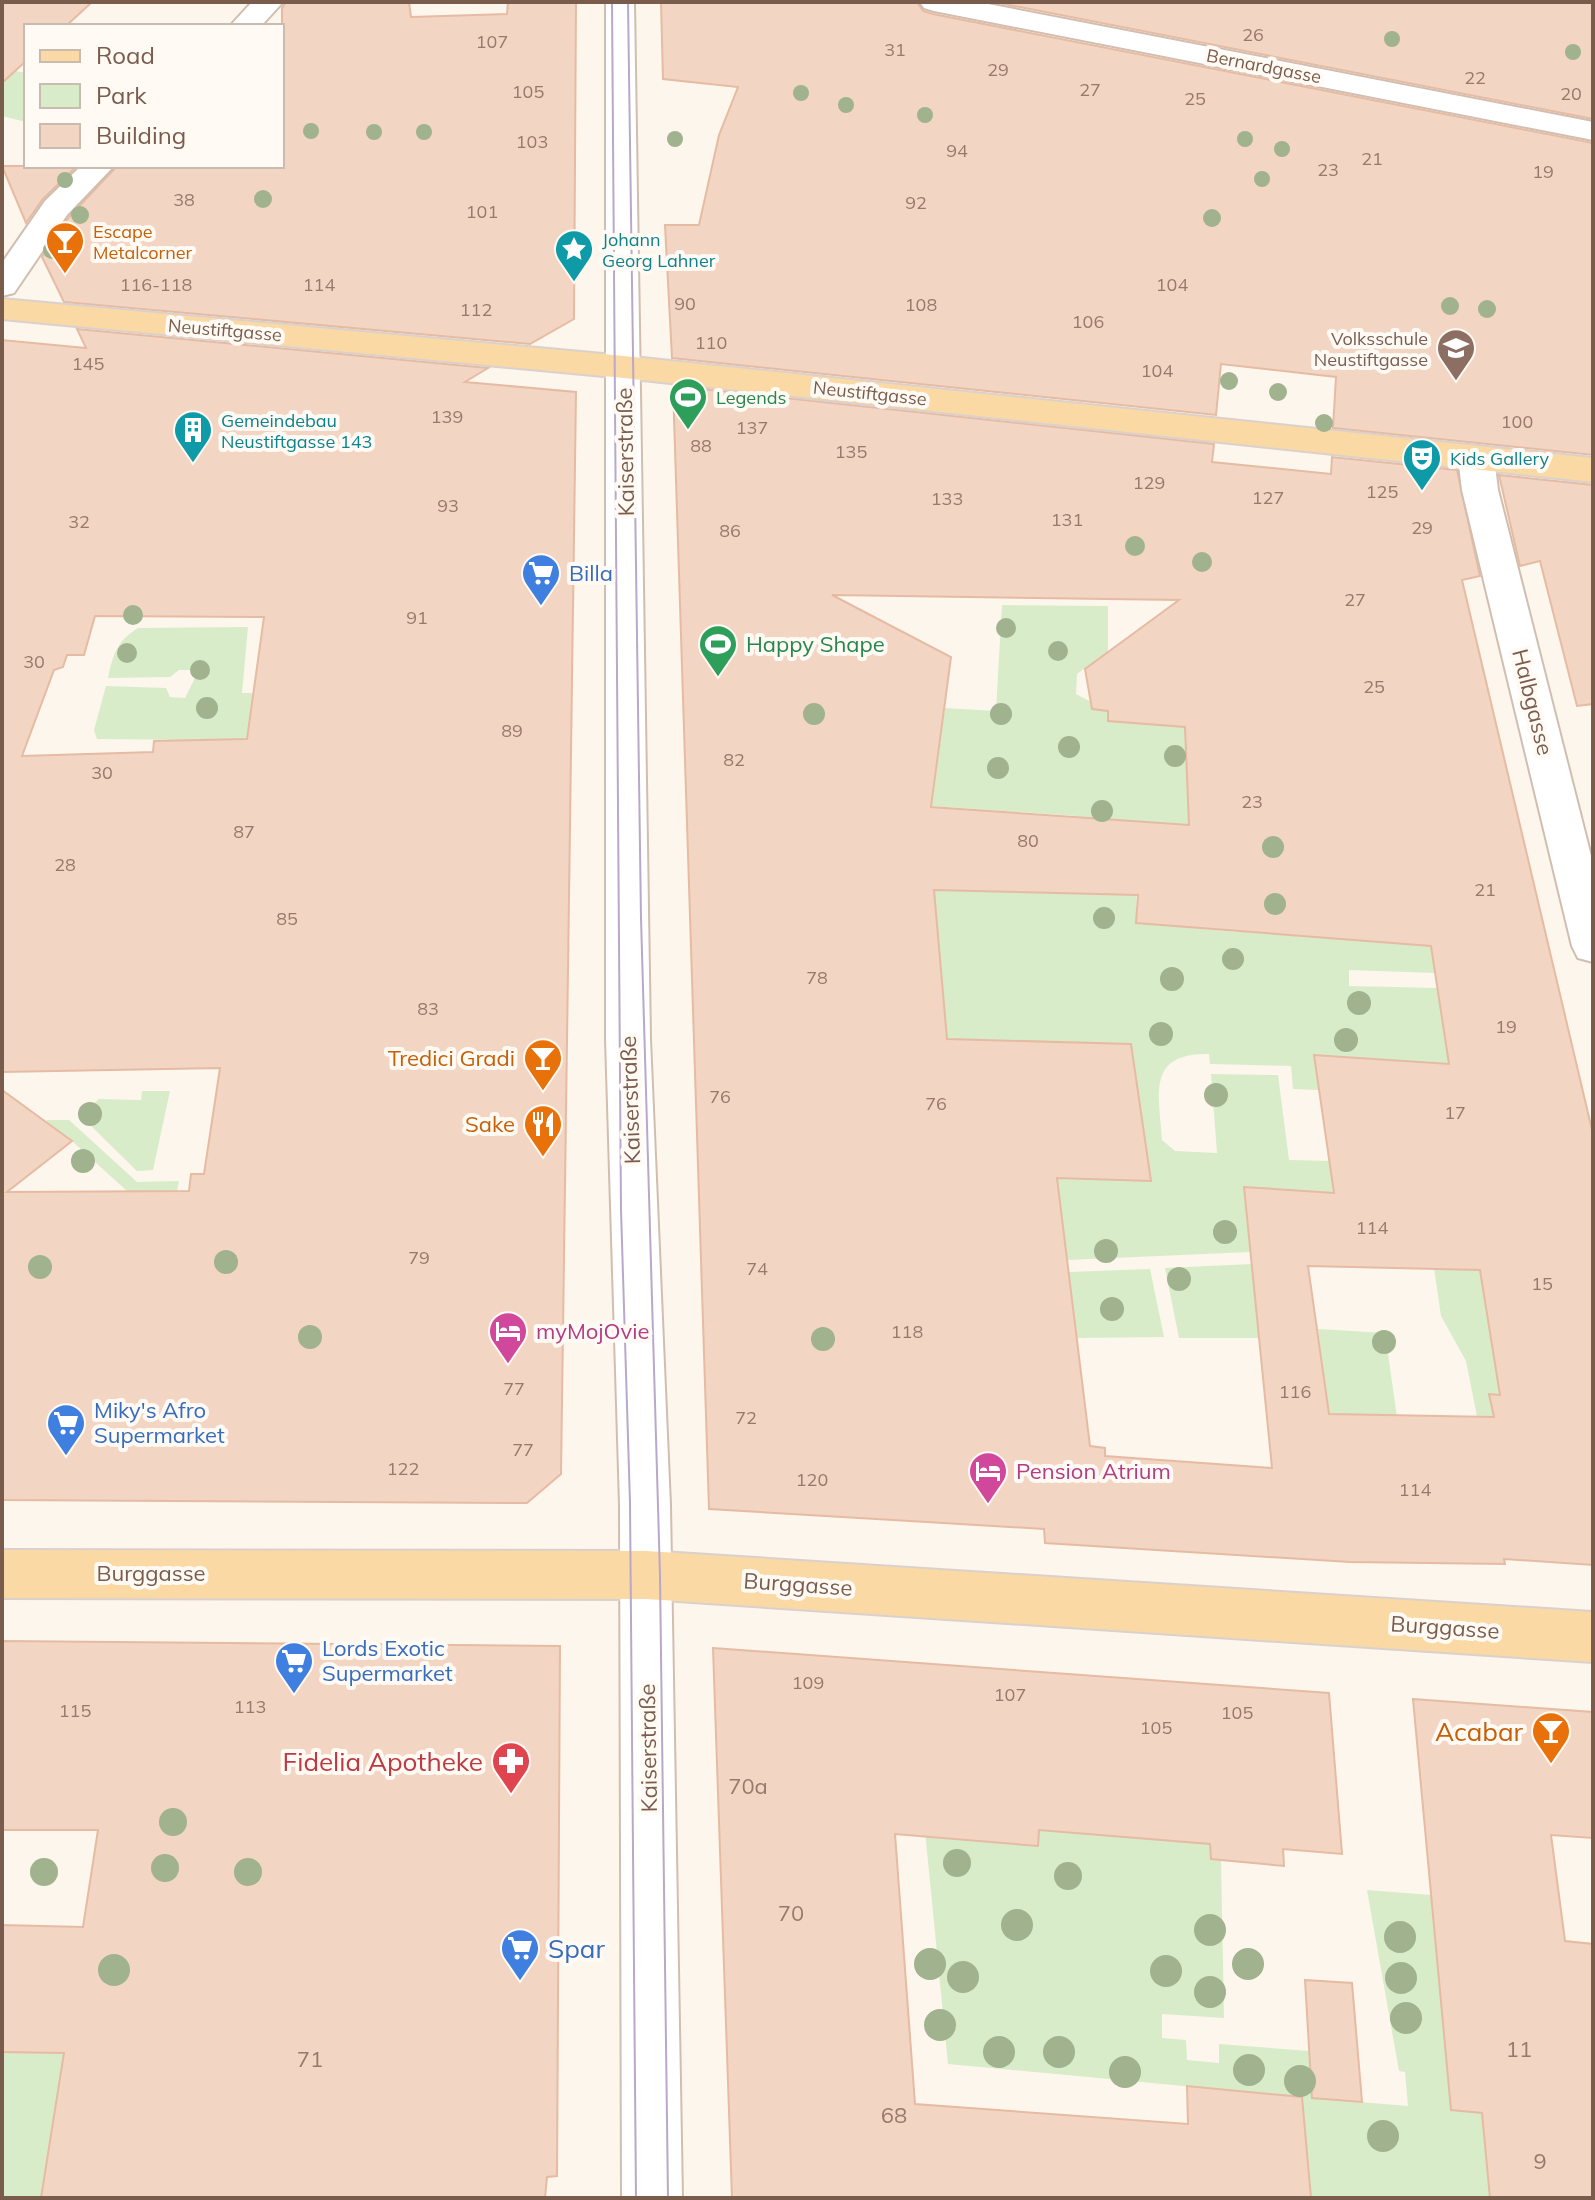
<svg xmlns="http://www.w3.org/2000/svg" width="1595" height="2200" font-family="Mulish,sans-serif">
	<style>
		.green { fill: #d8ecc9 }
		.building { fill: #f3d5c3; stroke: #e6bba3; stroke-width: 2; fill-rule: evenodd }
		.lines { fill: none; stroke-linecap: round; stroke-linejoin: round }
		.minor-casing { stroke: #d1beb0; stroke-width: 4 }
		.major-casing { stroke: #dad1cd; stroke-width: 4 }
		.minor { fill: #fff; fill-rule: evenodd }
		.major { fill: #fbd9a5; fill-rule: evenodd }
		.tram { stroke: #b9a8c9; stroke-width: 2 }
		.tree { fill: #a0b28e }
		.labels { text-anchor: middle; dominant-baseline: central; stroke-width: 8; stroke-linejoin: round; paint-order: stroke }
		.number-label { font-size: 18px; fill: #987a6a }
		.far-street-label { font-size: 18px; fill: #7a5c4d; stroke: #fffaf3 }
		.far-food-label { font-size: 18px; fill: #c56008; stroke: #fffaf3; text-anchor: start }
		.far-culture-label { font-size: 18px; fill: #0d838f; stroke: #fffaf3; text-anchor: start }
		.far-education-label { font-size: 18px; fill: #785e54; stroke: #fffaf3; text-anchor: end }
		.far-leisure-label { font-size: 18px; fill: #27864d; stroke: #fffaf3; text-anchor: start }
		.street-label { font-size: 22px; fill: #7a5c4d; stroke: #fffaf3 }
		.shop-label { font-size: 22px; fill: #366cbe; stroke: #fffaf3; text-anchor: start }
		.leisure-label { font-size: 22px; fill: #27864d; stroke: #fffaf3; text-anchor: start }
		.food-label { font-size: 22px; fill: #c56008; stroke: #fffaf3; text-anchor: end }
		.hotel-label { font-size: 22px; fill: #b23c85; stroke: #fffaf3; text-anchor: start }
		.near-number-label { font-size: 22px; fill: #987a6a }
		.near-food-label { font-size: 26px; fill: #c56008; stroke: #fffaf3; text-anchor: end }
		.near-health-label { font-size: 26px; fill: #be3a42; stroke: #fffaf3; text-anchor: end }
		.near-shop-label { font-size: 26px; fill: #366cbe; stroke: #fffaf3; text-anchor: start }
	</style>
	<rect width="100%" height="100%" fill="#fdf6ec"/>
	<g class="green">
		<polygon points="16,71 26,73 26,122 2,116 2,82"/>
		<path d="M1002,605L1108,606V670L1085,668L1077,674L1076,694L1091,702L1092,709L1108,711V721L1184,727L1183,660L1189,825L1137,821L1136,923L1237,932L1236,860L1297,879L1300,936L1432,946L1436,973L1349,970V986L1438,988L1449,1064L1315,1055L1319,1090L1293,1089L1291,1066L1210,1064L1209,1054C1146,1053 1159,1094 1162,1140L1175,1151L1217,1153L1211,1074L1278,1075L1289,1160L1330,1161L1333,1193L1244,1187L1250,1252L1067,1260L1057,1178L1151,1181L1131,1044L1074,1042L1082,1109L1012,1105L1003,1040L947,1039L932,890L1081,893L1077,816L932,806L945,708L996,711Z"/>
		<path d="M248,627L242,693H254L240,787L204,740L97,739L94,730L106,686L166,688L170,697L185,698L196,676L193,670H179L170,677L108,678C113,654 117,641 138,628Z"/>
		<polygon points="142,1091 170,1091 153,1170 137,1171 80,1115 99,1099 141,1100"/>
		<polygon points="47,1120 69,1120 137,1182 179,1181 177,1191 127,1191 72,1141 43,1135"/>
		<path d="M1487,1257C1487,1309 1489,1346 1509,1395H1490L1496,1422L1478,1421L1466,1361L1441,1316L1434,1268Z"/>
		<polygon points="1252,1264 1259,1338 1179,1338 1165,1268"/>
		<polygon points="1150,1269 1164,1337 1077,1338 1069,1272"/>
		<polygon points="1318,1329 1385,1333 1397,1417 1330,1425"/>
		<polygon points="924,1821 968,1840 1038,1846 1039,1830 1210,1844 1211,1859 1221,1860 1224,2018 1162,2014 1162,2038 1186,2040 1187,2060 1219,2063 1219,2044 1309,2051 1312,2098 1408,2106 1405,2072 1399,2071 1367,1890 1431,1895 1451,2109 1482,2113 1490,2198 1311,2198 1302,2097 948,2064"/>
		<polygon points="60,1926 83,1927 41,2198 2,2198 2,2052 37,2052"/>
	</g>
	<g class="building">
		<polygon points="2,2 92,2 66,26 26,26 26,61 2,83"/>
		<polygon points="286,2 409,2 411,17 507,14 508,2 576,2 574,319 530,344 64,302 42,257 69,217 117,166 282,166 282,8"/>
		<polygon points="661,2 917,2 923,11 933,14 1593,143 1593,455 1333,428 1336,377 1221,364 1216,415 672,358 665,225 699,225 719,135 738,87 663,79"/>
		<polygon points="994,2 1593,2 1593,119"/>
		<polygon points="2,166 77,166 43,199 26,223"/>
		<path d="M77,329L488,368L465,382L576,392L561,1474L527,1503L2,1500V1090L72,1141L7,1192L189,1191L191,1174H204L220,1068L2,1072V340L86,348ZM95,616L264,617L247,739L154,741L153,752L22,756L54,670L63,667L67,655H84Z"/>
		<path d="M673,386L1214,444L1212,462L1331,474L1332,457L1457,470L1480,576L1462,580L1593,1134V1565L1504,1559L1505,1564L1350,1562L1045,1543L1044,1529L709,1509ZM832,595L1179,600L1085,669L1092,709L1108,711V721L1185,727L1189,825L931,807L951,657ZM934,890L1138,895L1136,923L1431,946L1449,1064L1314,1055L1334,1193L1244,1187L1272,1468L1105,1456V1448L1090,1446L1057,1178L1151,1181L1131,1044L947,1039ZM1308,1266L1480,1270L1500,1395L1489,1394L1494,1417L1329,1414Z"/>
		<polygon points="1499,475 1593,485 1593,704 1577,706 1540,561 1520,566"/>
		<polygon points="2,1641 560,1646 557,2176 547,2177 545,2198 41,2198 64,2053 2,2052 2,1925 83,1927 98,1830 2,1830"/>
		<polygon points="713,1648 1329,1693 1342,1854 1283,1849 1284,1866 1211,1859 1210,1844 1039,1830 1038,1846 895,1834 915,2104 1188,2124 1187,2086 1302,2097 1311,2198 732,2198"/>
		<polygon points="1413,1699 1593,1712 1593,1838 1551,1835 1565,1941 1593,1944 1593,2198 1490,2198 1482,2113 1451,2110"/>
		<polygon points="1305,1980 1352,1983 1362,2102 1312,2098"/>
	</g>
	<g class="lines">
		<defs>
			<g id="minor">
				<polygon points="252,2 283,2 261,26 230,26"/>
				<polygon points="606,2 634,2 650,1039 670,1505 682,2198 622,2198 620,1505 606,1039"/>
				<polygon points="920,2 978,2 1593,122 1593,140 934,11 924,8"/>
				<polygon points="81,166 114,166 67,215 14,293 2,296 2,263 45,201"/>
				<polygon points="1476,446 1488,449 1494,457 1498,490 1593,864 1593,962 1578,958 1572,946 1462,490 1458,457 1464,449"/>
			</g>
			<g id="major">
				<polygon points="2,299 614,355 1593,458 1593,482 614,377 2,319"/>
				<polygon points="2,1550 646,1551 1593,1612 1593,1662 646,1599 2,1598"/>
			</g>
		</defs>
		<use href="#minor" class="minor-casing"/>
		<use href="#major" class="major-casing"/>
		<use href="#minor" class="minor"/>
		<use href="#major" class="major"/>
		<g class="tram">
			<polyline points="612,2 621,1210 630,1503 636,2198"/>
			<polyline points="628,2 641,918 660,1576 668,2198"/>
		</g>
	</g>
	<g class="tree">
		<circle cx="1392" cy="39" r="8"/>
		<circle cx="1573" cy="52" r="8"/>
		<circle cx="801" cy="93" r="8"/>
		<circle cx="846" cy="105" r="8"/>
		<circle cx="925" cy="115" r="8"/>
		<circle cx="311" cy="131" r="8"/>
		<circle cx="374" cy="132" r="8"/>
		<circle cx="424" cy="132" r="8"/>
		<circle cx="675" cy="139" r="8"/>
		<circle cx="1245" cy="139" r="8"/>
		<circle cx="1282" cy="149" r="8"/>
		<circle cx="1262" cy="179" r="8"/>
		<circle cx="65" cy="180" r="8"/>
		<circle cx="263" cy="199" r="9"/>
		<circle cx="80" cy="215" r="9"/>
		<circle cx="1212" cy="218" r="9"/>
		<circle cx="52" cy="250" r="9"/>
		<circle cx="1450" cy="306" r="9"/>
		<circle cx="1487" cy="309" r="9"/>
		<circle cx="1229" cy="381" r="9"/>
		<circle cx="1278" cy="392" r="9"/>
		<circle cx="1324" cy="423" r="9"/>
		<circle cx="1135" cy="546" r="10"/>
		<circle cx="1202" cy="562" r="10"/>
		<circle cx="133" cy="615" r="10"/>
		<circle cx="1006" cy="628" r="10"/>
		<circle cx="1058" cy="651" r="10"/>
		<circle cx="127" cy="653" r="10"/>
		<circle cx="200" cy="670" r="10"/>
		<circle cx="207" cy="708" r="11"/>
		<circle cx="814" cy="714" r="11"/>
		<circle cx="1001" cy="714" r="11"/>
		<circle cx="1069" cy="747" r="11"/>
		<circle cx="1175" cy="756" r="11"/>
		<circle cx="998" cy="768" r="11"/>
		<circle cx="1102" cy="811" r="11"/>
		<circle cx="1273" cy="847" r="11"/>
		<circle cx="1275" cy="904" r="11"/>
		<circle cx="1104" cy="918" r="11"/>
		<circle cx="1233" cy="959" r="11"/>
		<circle cx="1172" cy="979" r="12"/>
		<circle cx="1359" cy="1003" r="12"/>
		<circle cx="1161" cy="1034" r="12"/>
		<circle cx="1346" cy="1040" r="12"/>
		<circle cx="1216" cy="1095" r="12"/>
		<circle cx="90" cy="1114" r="12"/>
		<circle cx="83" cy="1161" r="12"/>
		<circle cx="1225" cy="1232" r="12"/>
		<circle cx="1106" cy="1251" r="12"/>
		<circle cx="226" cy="1262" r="12"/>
		<circle cx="40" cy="1267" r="12"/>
		<circle cx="1179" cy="1279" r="12"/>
		<circle cx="1112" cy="1309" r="12"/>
		<circle cx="310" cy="1337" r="12"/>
		<circle cx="823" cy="1339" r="12"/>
		<circle cx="1384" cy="1342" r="12"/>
		<circle cx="173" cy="1822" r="14"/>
		<circle cx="957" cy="1863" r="14"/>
		<circle cx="165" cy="1868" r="14"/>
		<circle cx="44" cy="1872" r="14"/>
		<circle cx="248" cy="1872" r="14"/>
		<circle cx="1068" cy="1876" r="14"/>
		<circle cx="1017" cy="1925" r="16"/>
		<circle cx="1210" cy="1930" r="16"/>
		<circle cx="1400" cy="1937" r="16"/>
		<circle cx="930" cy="1964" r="16"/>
		<circle cx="1248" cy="1964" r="16"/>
		<circle cx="114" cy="1970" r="16"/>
		<circle cx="1166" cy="1971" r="16"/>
		<circle cx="963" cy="1977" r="16"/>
		<circle cx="1401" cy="1978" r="16"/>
		<circle cx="1210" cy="1992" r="16"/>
		<circle cx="1406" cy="2018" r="16"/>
		<circle cx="940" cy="2025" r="16"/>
		<circle cx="999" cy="2052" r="16"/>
		<circle cx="1059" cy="2052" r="16"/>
		<circle cx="1249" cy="2070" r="16"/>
		<circle cx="1125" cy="2072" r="16"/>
		<circle cx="1300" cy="2081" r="16"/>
		<circle cx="1383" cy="2136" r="16"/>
	</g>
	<defs>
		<symbol id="bar-pin" viewBox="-11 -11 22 30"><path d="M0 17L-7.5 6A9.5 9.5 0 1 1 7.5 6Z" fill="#e8710a" stroke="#fffaf3"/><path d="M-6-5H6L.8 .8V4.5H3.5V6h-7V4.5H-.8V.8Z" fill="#fff"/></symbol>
		<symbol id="sight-pin" viewBox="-11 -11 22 30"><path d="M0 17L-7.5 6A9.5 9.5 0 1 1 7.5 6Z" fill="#0f9aa8" stroke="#fffaf3"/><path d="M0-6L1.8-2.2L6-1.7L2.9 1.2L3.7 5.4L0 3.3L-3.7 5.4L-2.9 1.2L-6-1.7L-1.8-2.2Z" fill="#fff"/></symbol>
		<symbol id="school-pin" viewBox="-11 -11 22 30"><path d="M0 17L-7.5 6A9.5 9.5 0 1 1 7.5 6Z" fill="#8d6e63" stroke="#fffaf3"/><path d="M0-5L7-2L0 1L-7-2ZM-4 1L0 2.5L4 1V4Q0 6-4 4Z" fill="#fff"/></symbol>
		<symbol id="stadium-pin" viewBox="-11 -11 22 30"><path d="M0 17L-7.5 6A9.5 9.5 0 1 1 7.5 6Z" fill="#2e9e5b" stroke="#fffaf3"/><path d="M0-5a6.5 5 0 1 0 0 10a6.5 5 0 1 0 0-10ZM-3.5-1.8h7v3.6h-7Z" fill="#fff"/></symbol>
		<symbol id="building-pin" viewBox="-11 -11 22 30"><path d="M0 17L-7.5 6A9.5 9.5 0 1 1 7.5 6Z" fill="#0f9aa8" stroke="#fffaf3"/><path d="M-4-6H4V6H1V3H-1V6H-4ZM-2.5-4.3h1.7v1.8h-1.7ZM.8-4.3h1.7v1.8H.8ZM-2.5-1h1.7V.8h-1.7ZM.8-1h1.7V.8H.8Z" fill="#fff"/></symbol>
		<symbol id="theatre-pin" viewBox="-11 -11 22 30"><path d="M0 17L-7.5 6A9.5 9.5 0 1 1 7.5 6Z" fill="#0f9aa8" stroke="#fffaf3"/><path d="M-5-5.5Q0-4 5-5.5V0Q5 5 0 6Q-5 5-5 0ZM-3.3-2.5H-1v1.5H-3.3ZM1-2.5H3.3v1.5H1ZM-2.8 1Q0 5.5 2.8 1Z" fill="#fff"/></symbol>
		<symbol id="supermarket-pin" viewBox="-11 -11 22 30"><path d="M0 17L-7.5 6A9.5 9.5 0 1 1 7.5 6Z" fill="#3f7fe0" stroke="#fffaf3"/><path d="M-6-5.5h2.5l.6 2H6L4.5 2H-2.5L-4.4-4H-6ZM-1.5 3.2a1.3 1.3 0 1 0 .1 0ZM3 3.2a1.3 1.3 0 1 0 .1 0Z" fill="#fff"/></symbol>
		<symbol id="restaurant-pin" viewBox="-11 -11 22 30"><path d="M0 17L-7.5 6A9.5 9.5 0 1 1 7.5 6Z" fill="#e8710a" stroke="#fffaf3"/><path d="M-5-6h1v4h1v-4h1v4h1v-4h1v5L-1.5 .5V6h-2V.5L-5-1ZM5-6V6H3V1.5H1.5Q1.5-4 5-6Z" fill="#fff"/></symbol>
		<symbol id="hotel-pin" viewBox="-11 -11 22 30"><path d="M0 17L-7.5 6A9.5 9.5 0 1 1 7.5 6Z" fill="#d1479c" stroke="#fffaf3"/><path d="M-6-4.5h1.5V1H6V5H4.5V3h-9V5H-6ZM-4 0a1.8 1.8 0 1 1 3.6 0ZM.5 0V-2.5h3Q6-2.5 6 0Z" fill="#fff"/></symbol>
		<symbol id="pharmacy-pin" viewBox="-11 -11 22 30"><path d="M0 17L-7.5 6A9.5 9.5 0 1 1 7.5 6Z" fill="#e0444e" stroke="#fffaf3"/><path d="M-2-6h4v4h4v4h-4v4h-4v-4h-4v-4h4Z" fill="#fff"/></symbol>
	</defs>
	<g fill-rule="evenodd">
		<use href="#bar-pin" x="43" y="219" width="44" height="60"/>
		<use href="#sight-pin" x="552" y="227" width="44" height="60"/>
		<use href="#school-pin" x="1434" y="326" width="44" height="60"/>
		<use href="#stadium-pin" x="666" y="375" width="44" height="60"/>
		<use href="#building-pin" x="171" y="408" width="44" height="60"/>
		<use href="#theatre-pin" x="1400" y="436" width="44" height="60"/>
		<use href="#supermarket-pin" x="519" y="551" width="44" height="60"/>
		<use href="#stadium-pin" x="696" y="622" width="44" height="60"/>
		<use href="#bar-pin" x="521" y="1036" width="44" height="60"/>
		<use href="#restaurant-pin" x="521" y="1102" width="44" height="60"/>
		<use href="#hotel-pin" x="486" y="1309" width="44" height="60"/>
		<use href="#supermarket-pin" x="44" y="1401" width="44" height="60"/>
		<use href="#hotel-pin" x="966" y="1449" width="44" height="60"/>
		<use href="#supermarket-pin" x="272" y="1639" width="44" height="60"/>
		<use href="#bar-pin" x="1529" y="1709" width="44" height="60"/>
		<use href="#pharmacy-pin" x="489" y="1739" width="44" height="60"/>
		<use href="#supermarket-pin" x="498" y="1926" width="44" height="60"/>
	</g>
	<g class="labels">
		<g class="number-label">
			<text x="1253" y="34">26</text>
			<text x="492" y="41">107</text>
			<text x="895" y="49">31</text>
			<text x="998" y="69">29</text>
			<text x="1475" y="77">22</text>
			<text x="1090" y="89">27</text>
			<text x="528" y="91">105</text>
			<text x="1571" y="93">20</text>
			<text x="1195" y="98">25</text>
			<text x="532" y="141">103</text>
			<text x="957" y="150">94</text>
			<text x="1372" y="158">21</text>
			<text x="1328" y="169">23</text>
			<text x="1543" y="171">19</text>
			<text x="184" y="199">38</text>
			<text x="916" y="202">92</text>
			<text x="482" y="211">101</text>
			<text x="156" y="284">116-118</text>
			<text x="319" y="284">114</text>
			<text x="1172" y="284">104</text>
			<text x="685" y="303">90</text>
			<text x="921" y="304">108</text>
			<text x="476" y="309">112</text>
			<text x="1088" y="321">106</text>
			<text x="711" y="342">110</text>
			<text x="88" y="363">145</text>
			<text x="1157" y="370">104</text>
			<text x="447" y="416">139</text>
			<text x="1517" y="421">100</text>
			<text x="752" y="427">137</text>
			<text x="701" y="445">88</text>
			<text x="851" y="451">135</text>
			<text x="1149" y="482">129</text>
			<text x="1382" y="491">125</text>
			<text x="1268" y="497">127</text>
			<text x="947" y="498">133</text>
			<text x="448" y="505">93</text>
			<text x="1067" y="519">131</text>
			<text x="79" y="521">32</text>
			<text x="1422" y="527">29</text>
			<text x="730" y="530">86</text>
			<text x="1355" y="599">27</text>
			<text x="417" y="617">91</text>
			<text x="34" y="661">30</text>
			<text x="1374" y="686">25</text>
			<text x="512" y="730">89</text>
			<text x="734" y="759">82</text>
			<text x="102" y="772">30</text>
			<text x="1252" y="801">23</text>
			<text x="244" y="831">87</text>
			<text x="1028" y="840">80</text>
			<text x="65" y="864">28</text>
			<text x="1485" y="889">21</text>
			<text x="287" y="918">85</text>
			<text x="817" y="977">78</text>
			<text x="428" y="1008">83</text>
			<text x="1506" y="1026">19</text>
			<text x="720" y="1096">76</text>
			<text x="936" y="1103">76</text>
			<text x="1455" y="1112">17</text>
			<text x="1372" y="1227">114</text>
			<text x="419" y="1257">79</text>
			<text x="757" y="1268">74</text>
			<text x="1542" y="1283">15</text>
			<text x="907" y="1331">118</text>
			<text x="514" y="1388">77</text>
			<text x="1295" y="1391">116</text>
			<text x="746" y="1417">72</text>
			<text x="523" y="1449">77</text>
			<text x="403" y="1468">122</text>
			<text x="812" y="1479">120</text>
			<text x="1415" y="1489">114</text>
			<text x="808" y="1682">109</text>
			<text x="1010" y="1694">107</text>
			<text x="250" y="1706">113</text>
			<text x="75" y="1710">115</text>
			<text x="1237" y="1712">105</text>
			<text x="1156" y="1727">105</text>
		</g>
		<g class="far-street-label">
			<text transform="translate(1264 66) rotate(11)">Bernardgasse</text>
			<text transform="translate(225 330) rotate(5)">Neustiftgasse</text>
			<text transform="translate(870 393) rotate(6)">Neustiftgasse</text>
		</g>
		<g class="far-food-label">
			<text x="93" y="231">Escape<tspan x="93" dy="21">Metalcorner</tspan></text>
		</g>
		<g class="far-culture-label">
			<text x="602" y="239">Johann<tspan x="602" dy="21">Georg Lahner</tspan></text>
			<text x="221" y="420">Gemeindebau<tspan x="221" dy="21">Neustiftgasse 143</tspan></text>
			<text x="1450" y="458">Kids Gallery</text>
		</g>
		<g class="far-education-label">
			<text x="1428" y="338">Volksschule<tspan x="1428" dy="21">Neustiftgasse</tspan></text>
		</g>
		<g class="far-leisure-label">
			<text x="716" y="397">Legends</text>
		</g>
		<g class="street-label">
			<text transform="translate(625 452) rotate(-91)">Kaiserstraße</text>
			<text transform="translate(1533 702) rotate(76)">Halbgasse</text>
			<text transform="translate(630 1100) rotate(-92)">Kaiserstraße</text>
			<text x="151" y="1573">Burggasse</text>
			<text transform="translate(798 1584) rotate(4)">Burggasse</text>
			<text transform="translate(1445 1627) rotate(4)">Burggasse</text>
			<text transform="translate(648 1748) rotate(-91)">Kaiserstraße</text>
		</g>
		<g class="shop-label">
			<text x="569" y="573">Billa</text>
			<text x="94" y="1410">Miky's Afro<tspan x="94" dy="25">Supermarket</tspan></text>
			<text x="322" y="1648">Lords Exotic<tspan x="322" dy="25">Supermarket</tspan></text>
		</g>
		<g class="leisure-label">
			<text x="746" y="644">Happy Shape</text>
		</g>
		<g class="food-label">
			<text x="515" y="1058">Tredici Gradi</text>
			<text x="515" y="1124">Sake</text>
		</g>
		<g class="hotel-label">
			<text x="536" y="1331">myMojOvie</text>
			<text x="1016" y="1471">Pension Atrium</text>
		</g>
		<g class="near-number-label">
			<text x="748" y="1786">70a</text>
			<text x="791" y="1913">70</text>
			<text x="1519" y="2049">11</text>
			<text x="310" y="2059">71</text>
			<text x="894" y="2115">68</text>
			<text x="1540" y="2161">9</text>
		</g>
		<g class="near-food-label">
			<text x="1523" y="1731">Acabar</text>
		</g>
		<g class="near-health-label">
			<text x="483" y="1761">Fidelia Apotheke</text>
		</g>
		<g class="near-shop-label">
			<text x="548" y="1948">Spar</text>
		</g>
	</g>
	<rect width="1595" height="2200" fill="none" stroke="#7a5c4d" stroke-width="8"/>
	<rect x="24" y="24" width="260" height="144" fill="#fffaf3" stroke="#cabbb1" stroke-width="2"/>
	<rect x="40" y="50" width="40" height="12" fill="#fbd9a5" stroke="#cabbb1" stroke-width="2"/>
	<text x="96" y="64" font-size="24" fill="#7a5c4d">Road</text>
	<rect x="40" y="84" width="40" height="24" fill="#d8ecc9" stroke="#cabbb1" stroke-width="2"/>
	<text x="96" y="104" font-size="24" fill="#7a5c4d">Park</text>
	<rect x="40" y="124" width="40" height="24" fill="#f3d5c3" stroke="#cabbb1" stroke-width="2"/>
	<text x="96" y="144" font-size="24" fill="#7a5c4d">Building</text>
</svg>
